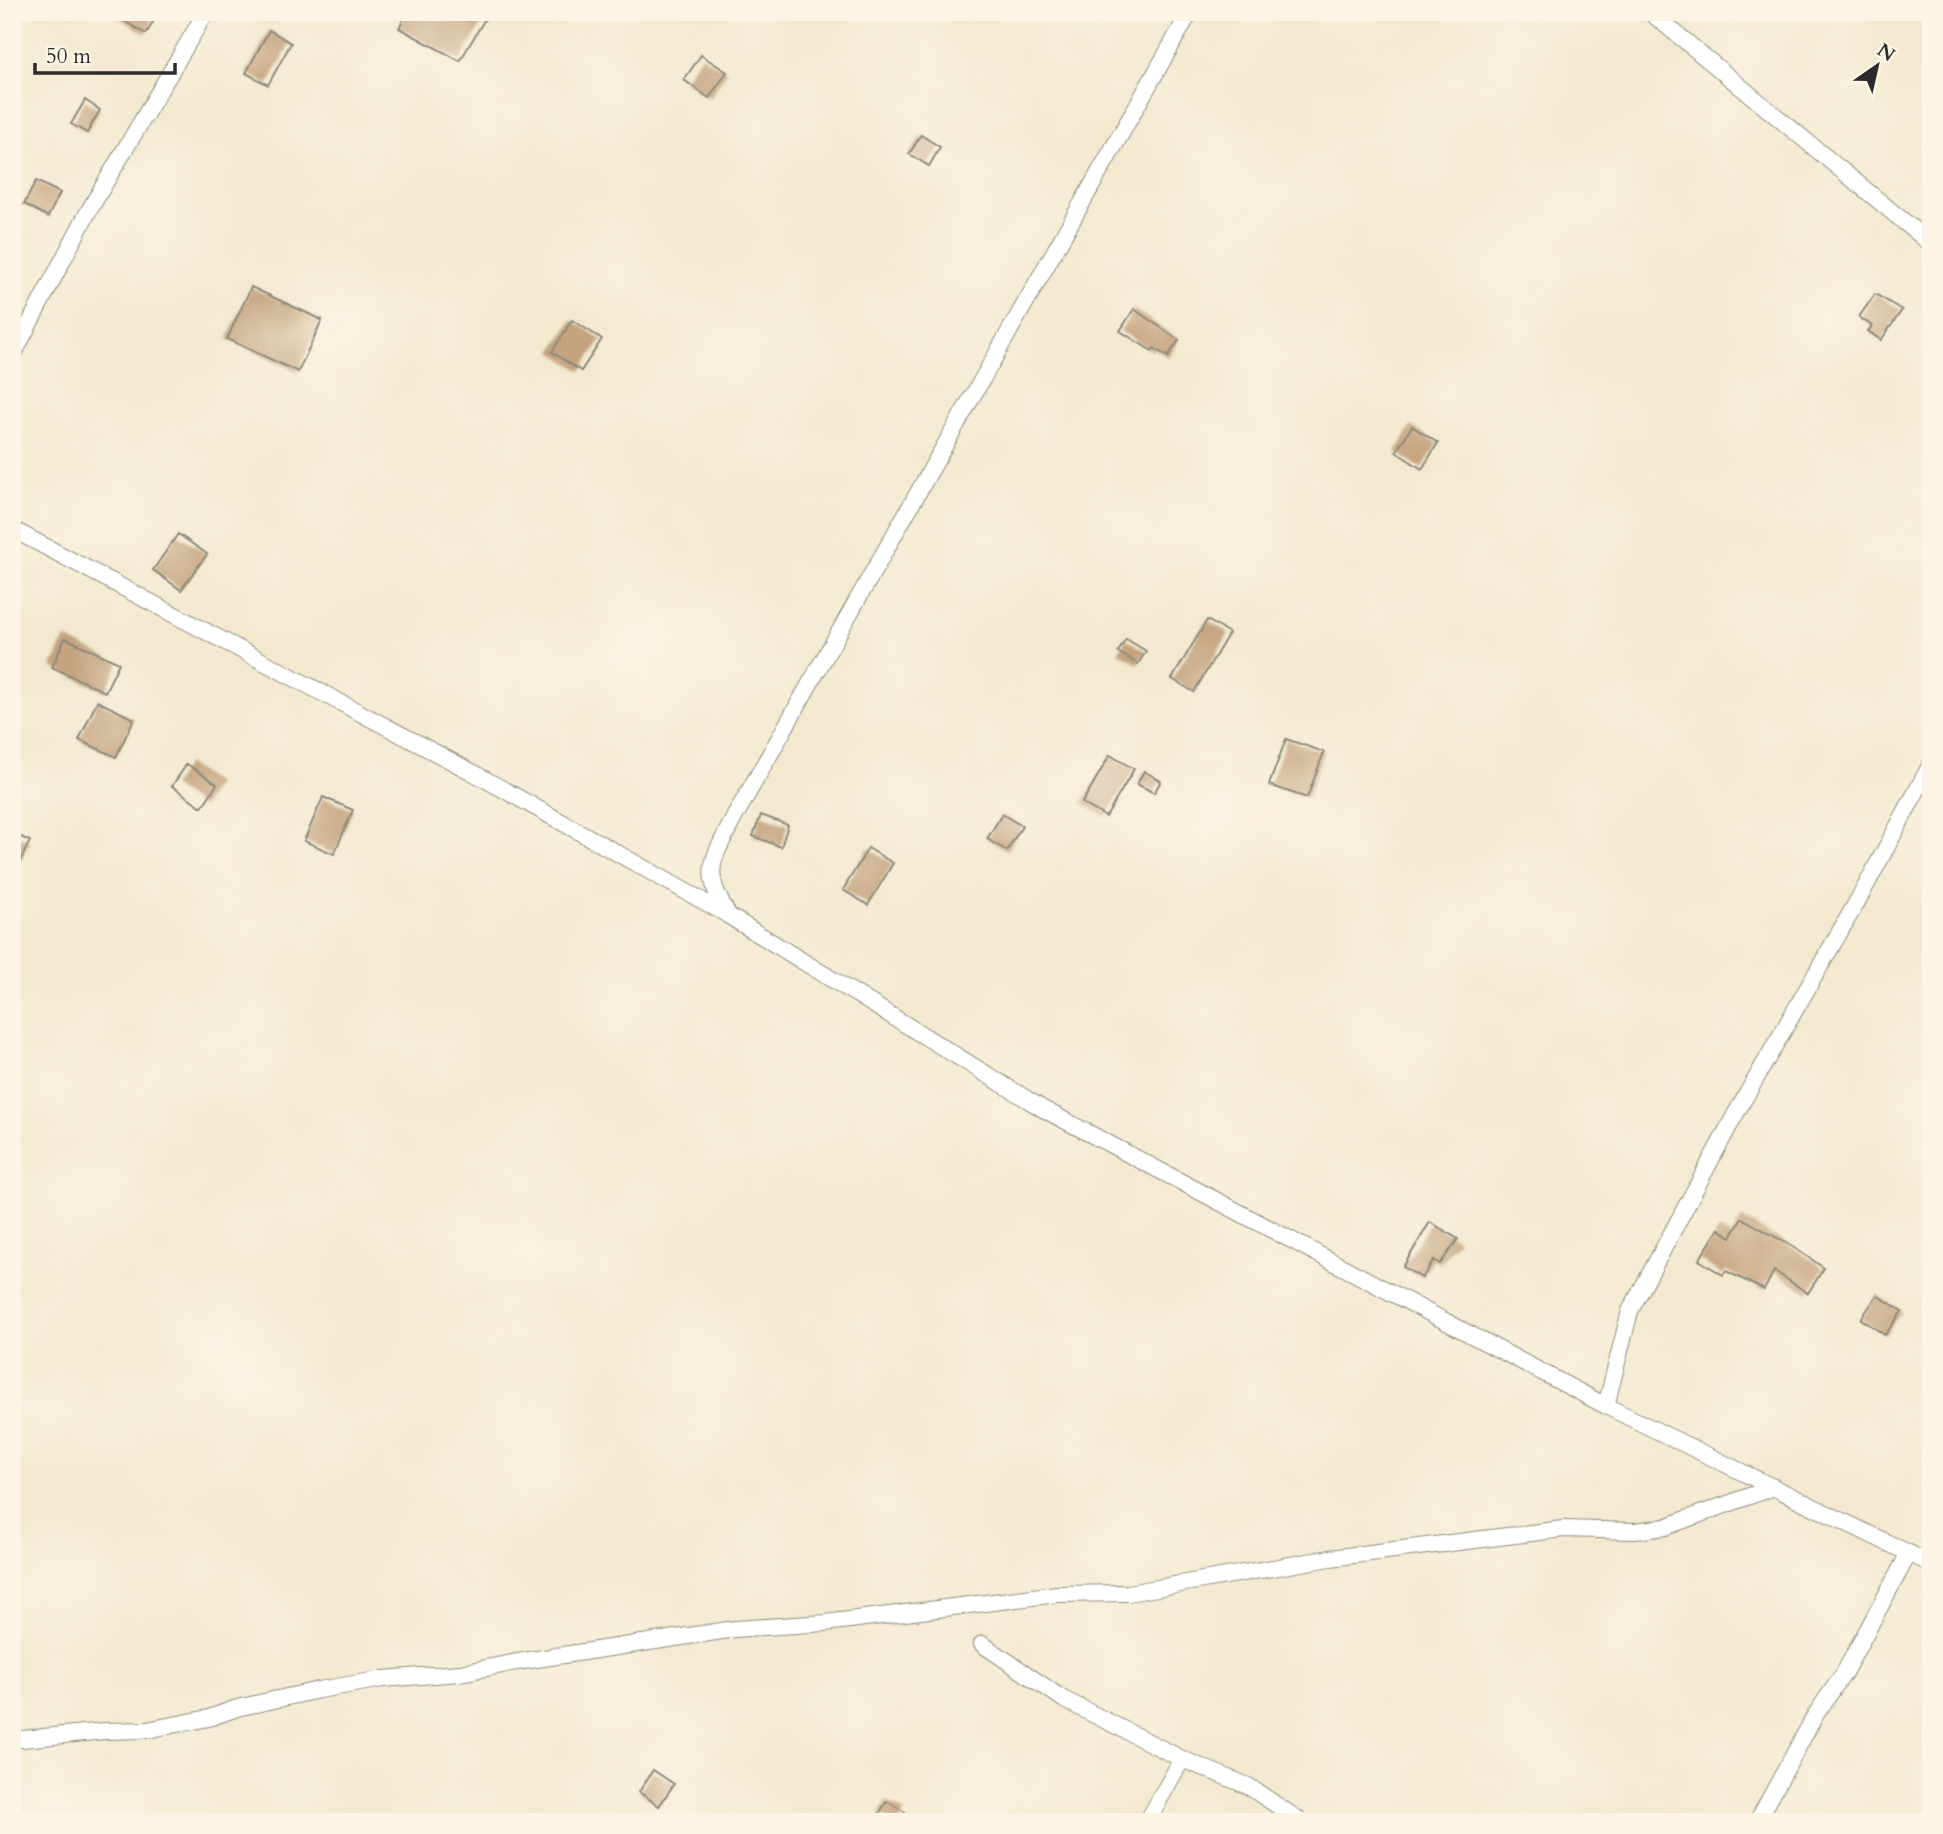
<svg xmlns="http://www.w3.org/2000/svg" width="1943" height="1834" font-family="Cardo,serif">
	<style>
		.building { fill: #c4a37e }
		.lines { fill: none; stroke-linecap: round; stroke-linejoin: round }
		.minor-casing { stroke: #8e8a7d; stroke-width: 18 }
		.minor { stroke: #fff; stroke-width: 16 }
	</style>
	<rect width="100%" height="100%" fill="#fcf5e5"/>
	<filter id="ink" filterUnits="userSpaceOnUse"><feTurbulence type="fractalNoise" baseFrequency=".0143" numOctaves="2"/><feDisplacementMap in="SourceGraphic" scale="14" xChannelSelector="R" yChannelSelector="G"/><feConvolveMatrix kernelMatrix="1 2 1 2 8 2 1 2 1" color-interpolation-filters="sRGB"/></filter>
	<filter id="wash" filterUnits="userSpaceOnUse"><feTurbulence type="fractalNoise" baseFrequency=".00686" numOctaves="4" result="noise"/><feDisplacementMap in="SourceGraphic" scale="28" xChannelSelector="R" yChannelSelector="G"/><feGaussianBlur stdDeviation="1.57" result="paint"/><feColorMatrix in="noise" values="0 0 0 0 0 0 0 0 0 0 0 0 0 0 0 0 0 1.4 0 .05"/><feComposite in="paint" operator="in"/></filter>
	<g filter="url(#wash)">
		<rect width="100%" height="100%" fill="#f2e9cf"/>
		<g id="blocks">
			<g class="building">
				<polygon points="109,12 159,12 146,34"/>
				<polygon points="407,12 489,12 460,61 399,28"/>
				<polygon points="269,30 291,43 268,85 246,73"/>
				<polygon points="701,55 727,72 709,98 684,80"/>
				<polygon points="85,100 100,110 87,133 71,124"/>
				<polygon points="921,135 940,147 929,166 909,154"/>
				<polygon points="36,181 60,193 48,217 24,204"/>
				<polygon points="251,287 322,320 298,372 227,339"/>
				<polygon points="1875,294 1902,310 1881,340 1868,331 1872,326 1859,317"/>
				<polygon points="1134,309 1179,340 1168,357 1154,348 1152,351 1120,331"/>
				<polygon points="572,320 602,339 581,371 552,352"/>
				<polygon points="1412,426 1438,443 1422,469 1396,452"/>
				<polygon points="178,534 207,554 181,590 153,570"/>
				<polygon points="1207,620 1229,633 1194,692 1172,679"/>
				<polygon points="65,638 119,663 105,692 52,667"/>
				<polygon points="1126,639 1146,651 1138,664 1118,652"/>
				<polygon points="97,701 134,719 116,757 79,740"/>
				<polygon points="1286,739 1324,752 1307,798 1269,785"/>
				<polygon points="1110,755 1134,769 1106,817 1082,803"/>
				<polygon points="187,764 217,784 202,807 172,786"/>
				<polygon points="1144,771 1161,781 1154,793 1137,784"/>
				<polygon points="323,797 353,810 334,854 304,841"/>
				<polygon points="1002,814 1022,826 1007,851 987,839"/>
				<polygon points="761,815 788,825 781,847 753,836"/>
				<polygon points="12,833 30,841 12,878"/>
				<polygon points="868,848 893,863 868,905 843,890"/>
				<polygon points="1742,1218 1790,1245 1824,1268 1808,1293 1774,1271 1764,1290 1726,1271 1723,1275 1699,1260 1719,1229 1731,1237"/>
				<polygon points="1430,1222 1458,1239 1440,1264 1434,1260 1422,1278 1403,1267"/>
				<polygon points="1877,1295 1902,1311 1885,1335 1861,1319"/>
				<polygon points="653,1770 674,1784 659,1806 639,1792"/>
				<polygon points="887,1801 905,1812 900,1822 893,1822 879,1814"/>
			</g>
		</g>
	</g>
	<g filter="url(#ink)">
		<use href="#blocks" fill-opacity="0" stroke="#8e8a7d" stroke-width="2"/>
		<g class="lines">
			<defs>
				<g id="minor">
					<path d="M1190,12L735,816C713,860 700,870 729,916L1043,1109L1606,1406L1931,1564"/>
					<polyline points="1650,12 1931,244"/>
					<polyline points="12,357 88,212 206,12"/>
					<polyline points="12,529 472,772 728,915"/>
					<polyline points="1606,1406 1630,1311 1735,1115 1862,893 1931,764"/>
					<polyline points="982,1644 1063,1699 1182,1759 1248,1786 1302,1822"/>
					<polyline points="12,1740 105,1731 147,1730 209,1718 237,1708 319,1690 383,1679 460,1673 517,1662 735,1629 825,1623 1057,1594 1128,1593 1330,1558 1563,1529 1635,1531 1665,1527 1774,1487"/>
					<polyline points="1147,1822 1182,1759"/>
					<polyline points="1757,1822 1816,1714 1844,1673 1909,1553"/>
				</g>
			</defs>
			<use href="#minor" class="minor-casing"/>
			<use href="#minor" class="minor"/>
		</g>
	</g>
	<rect width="1943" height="1834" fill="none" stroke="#fcf5e5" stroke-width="42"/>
	<g transform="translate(1877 66) rotate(34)" stroke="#fcf5e5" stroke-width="5" paint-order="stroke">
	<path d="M0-5L12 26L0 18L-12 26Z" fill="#2b2b2b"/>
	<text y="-10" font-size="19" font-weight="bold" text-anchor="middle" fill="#2b2b2b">N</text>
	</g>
	<path d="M35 63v10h140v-10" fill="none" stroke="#2b2b2b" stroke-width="3.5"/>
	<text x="46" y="63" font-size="21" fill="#2b2b2b" stroke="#fcf5e5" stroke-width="5" paint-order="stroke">50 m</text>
</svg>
